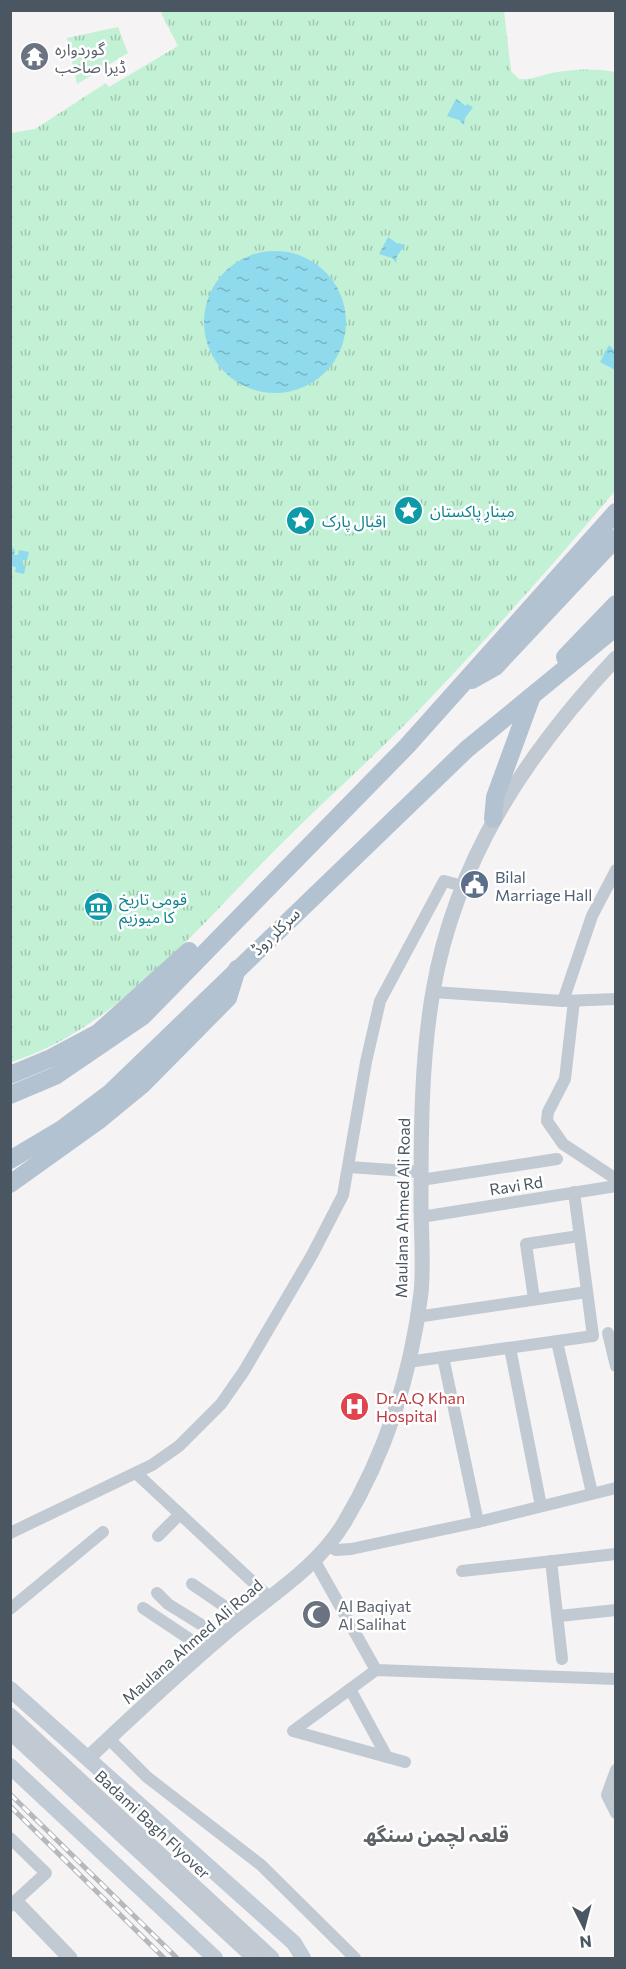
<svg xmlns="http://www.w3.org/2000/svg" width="626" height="1969" font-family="Commissioner,'Noto Sans Arabic',sans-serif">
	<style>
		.park { fill: url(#park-tufts) }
		.water { fill: url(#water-ripples) }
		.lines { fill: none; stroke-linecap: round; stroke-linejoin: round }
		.minor { stroke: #c1cad2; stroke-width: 12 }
		.tertiary { stroke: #c1cad2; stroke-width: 15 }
		.secondary { stroke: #c1cbd6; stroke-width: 16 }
		.primary { stroke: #b3c2d1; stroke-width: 18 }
		.rail-casing { stroke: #b5b8bd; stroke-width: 5 }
		.rail { stroke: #fff; stroke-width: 3; stroke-dasharray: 9; stroke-linecap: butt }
		.labels { text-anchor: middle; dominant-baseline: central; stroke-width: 5; stroke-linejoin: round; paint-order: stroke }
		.worship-label { font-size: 16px; fill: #5b616d; stroke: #fff; text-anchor: start }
		.culture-label { font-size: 16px; fill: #0d838f; stroke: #fff; text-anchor: start }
		.service-label { font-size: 16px; fill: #4e5e75; stroke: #fff; text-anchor: start }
		.street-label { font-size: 16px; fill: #4a5661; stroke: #fff }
		.health-label { font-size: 16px; fill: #be3a42; stroke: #fff; text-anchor: start }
		.quarter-label { font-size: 20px; font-weight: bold; fill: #5f6368; stroke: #fff }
	</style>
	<defs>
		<pattern id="park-tufts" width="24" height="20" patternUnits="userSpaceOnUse" patternTransform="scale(1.5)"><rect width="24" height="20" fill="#c3f1d5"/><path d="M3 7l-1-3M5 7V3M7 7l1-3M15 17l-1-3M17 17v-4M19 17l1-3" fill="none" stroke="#a0c6b0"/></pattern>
		<pattern id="water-ripples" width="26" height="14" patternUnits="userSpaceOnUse" patternTransform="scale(1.5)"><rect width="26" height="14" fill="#90daee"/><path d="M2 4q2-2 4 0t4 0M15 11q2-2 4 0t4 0" fill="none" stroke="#78b4c4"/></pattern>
	</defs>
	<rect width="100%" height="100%" fill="#f5f3f3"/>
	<g class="park">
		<path d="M165,11H504L511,71L519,79C530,80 537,77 547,74C569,69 594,68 615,72V491C552,566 487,639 419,710C375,756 327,798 282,843C204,920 118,1029 11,1062V133L35,129L106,83L109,87L178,46L161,13Z"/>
		<polygon points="118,27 128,53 77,84 67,38"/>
	</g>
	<g class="water">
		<polygon points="456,99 466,106 467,104 473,107 465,118 464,125 459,120 447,116"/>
		<polygon points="388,237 398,244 399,243 405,245 397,256 396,263 392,258 379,254"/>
		<circle cx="275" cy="322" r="71"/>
		<polygon points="609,345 615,351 615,370 600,362"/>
		<polygon points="11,548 15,549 14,555 18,555 19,550 29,552 27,560 23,560 22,565 26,565 24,574 15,572 16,567 11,566 11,569"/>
	</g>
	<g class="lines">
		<g class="minor">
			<polyline points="433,992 563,1001 616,999"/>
			<polyline points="563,1001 592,916 616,870"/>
			<polyline points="574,1001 565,1079 548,1112 547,1121 563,1144 616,1179"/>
			<polyline points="349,1167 421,1172"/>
			<polyline points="421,1180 557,1159"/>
			<polyline points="421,1217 616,1186"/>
			<polyline points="534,1299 526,1244 579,1236"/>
			<polyline points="416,1317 587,1292"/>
			<polyline points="608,1333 616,1366"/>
			<polyline points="557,1342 592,1493"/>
			<polyline points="510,1348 541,1506"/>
			<polyline points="443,1357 478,1522"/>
			<polyline points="408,1362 593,1336 574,1192"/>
			<polyline points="136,1473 270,1598"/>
			<polyline points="10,1533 152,1465 179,1446 221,1404 244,1371 312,1255 343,1195 366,1062 380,1001 444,881 463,886"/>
			<polyline points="158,1536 180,1514"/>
			<polyline points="329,1546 336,1550 351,1549 478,1522 616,1488"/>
			<polyline points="551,1561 562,1659"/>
			<polyline points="317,1565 376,1670"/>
			<polyline points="462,1571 616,1554"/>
			<polyline points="192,1584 243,1619"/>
			<polyline points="157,1593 168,1604 221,1637"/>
			<polyline points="143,1608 206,1650"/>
			<polyline points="10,1609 103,1532"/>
			<polyline points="559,1616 616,1610"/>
			<polyline points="350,1689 387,1757"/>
			<polyline points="109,1739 147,1777 261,1865 355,1958"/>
			<polyline points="405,1762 293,1731 376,1670 616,1679"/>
			<polyline points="616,1770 607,1795 616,1813"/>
			<polyline points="10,1838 46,1873 10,1906"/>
		</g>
		<g class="tertiary">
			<polyline points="10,1715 272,1958"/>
			<polyline points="10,1732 254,1958"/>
			<path d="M89,1757C133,1716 176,1675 222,1636C263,1600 316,1570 344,1523C386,1453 411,1374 421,1293C424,1263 421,1233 421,1203C421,1133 421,1061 433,991C456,859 526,754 616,658"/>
			<polyline points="16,1902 70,1958"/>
		</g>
		<g class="secondary">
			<polyline points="10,1689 294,1943 303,1958"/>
			<polyline points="10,1766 215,1958"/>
		</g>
		<g class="primary">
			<polyline points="565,657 616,604"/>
			<polyline points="472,680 495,667 616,538"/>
			<polyline points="493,819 495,797 532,696"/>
			<polyline points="10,1075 51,1058 98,1033 189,951"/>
			<polyline points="10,1095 55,1076 143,1016 407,746 616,512"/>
			<polyline points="10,1160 62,1129 110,1093 467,749 616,627"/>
			<polyline points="10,1184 98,1121 143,1084 228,998 237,969"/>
		</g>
		<defs>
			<g id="rail">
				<polyline points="10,1794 177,1958"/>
				<polyline points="10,1806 164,1958"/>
			</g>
		</defs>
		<use href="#rail" class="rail-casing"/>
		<use href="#rail" class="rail"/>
	</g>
	<defs>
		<symbol id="temple-disc" viewBox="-11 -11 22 22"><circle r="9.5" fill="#6b7280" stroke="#fff"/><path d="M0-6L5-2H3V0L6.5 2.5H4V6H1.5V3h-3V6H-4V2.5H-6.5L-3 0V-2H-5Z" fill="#fff"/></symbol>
		<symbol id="sight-disc" viewBox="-11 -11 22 22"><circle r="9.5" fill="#0f9aa8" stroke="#fff"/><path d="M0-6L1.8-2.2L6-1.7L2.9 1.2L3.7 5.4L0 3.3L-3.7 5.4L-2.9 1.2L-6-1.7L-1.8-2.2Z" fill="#fff"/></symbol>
		<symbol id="civic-disc" viewBox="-11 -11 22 22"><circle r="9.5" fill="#5c6f8a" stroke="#fff"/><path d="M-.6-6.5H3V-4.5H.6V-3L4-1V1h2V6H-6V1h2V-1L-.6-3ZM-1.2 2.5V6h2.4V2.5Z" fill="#fff"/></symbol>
		<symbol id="museum-disc" viewBox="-11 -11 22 22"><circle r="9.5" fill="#0f9aa8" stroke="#fff"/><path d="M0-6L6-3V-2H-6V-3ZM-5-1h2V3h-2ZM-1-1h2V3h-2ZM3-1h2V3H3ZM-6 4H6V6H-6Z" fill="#fff"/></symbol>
		<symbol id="hospital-disc" viewBox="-11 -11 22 22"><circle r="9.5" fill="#e0444e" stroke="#fff"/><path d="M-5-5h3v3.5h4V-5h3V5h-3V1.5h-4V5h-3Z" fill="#fff"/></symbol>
		<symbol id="mosque-disc" viewBox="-11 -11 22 22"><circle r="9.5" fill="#6b7280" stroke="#fff"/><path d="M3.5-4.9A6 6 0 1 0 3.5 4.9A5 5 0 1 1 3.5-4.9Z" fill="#fff"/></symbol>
	</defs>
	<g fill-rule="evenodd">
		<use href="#temple-disc" x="18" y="40" width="33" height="33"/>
		<use href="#sight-disc" x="392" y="494" width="33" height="33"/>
		<use href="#sight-disc" x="284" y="504" width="33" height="33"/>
		<use href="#civic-disc" x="458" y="868" width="33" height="33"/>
		<use href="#museum-disc" x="82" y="890" width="33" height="33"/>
		<use href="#hospital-disc" x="338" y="1390" width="33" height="33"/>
		<use href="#mosque-disc" x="300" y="1598" width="33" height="33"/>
	</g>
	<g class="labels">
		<g class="worship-label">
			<text x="55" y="48">گوردوارہ<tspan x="55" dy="18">ڈیرا صاحب</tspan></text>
			<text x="338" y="1605">Al Baqiyat<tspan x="338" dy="18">Al Salihat</tspan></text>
		</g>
		<g class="culture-label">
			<text x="430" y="510">مینارِ پاکستان</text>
			<text x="322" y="520">اقبال پارک</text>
			<text x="119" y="898">قومی تاریخ<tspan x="119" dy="18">کا میوزیم</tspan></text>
		</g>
		<g class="service-label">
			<text x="495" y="876">Bilal<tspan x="495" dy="18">Marriage Hall</tspan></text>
		</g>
		<g class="street-label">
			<text transform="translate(275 931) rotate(-44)">سرکلر روڈ</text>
			<text transform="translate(516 1185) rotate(-9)">Ravi Rd</text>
			<text transform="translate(402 1208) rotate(-89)">Maulana Ahmed Ali Road</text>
			<text transform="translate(192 1641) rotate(-41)">Maulana Ahmed Ali Road</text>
			<text transform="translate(153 1824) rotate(43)">Badami Bagh Flyover</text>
		</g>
		<g class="health-label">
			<text x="376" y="1397">Dr.A.Q Khan<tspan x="376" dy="18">Hospital</tspan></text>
		</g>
		<g class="quarter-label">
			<text x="436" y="1834">قلعہ لچمن سنگھ</text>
		</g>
	</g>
	<rect width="626" height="1969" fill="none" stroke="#4a5661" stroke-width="24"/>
	<g transform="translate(584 1927) rotate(174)" stroke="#ffffff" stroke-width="4.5" paint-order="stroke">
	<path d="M0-4.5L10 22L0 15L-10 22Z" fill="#4a5661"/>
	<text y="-9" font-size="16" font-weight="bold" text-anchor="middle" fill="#4a5661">N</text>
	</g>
</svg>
